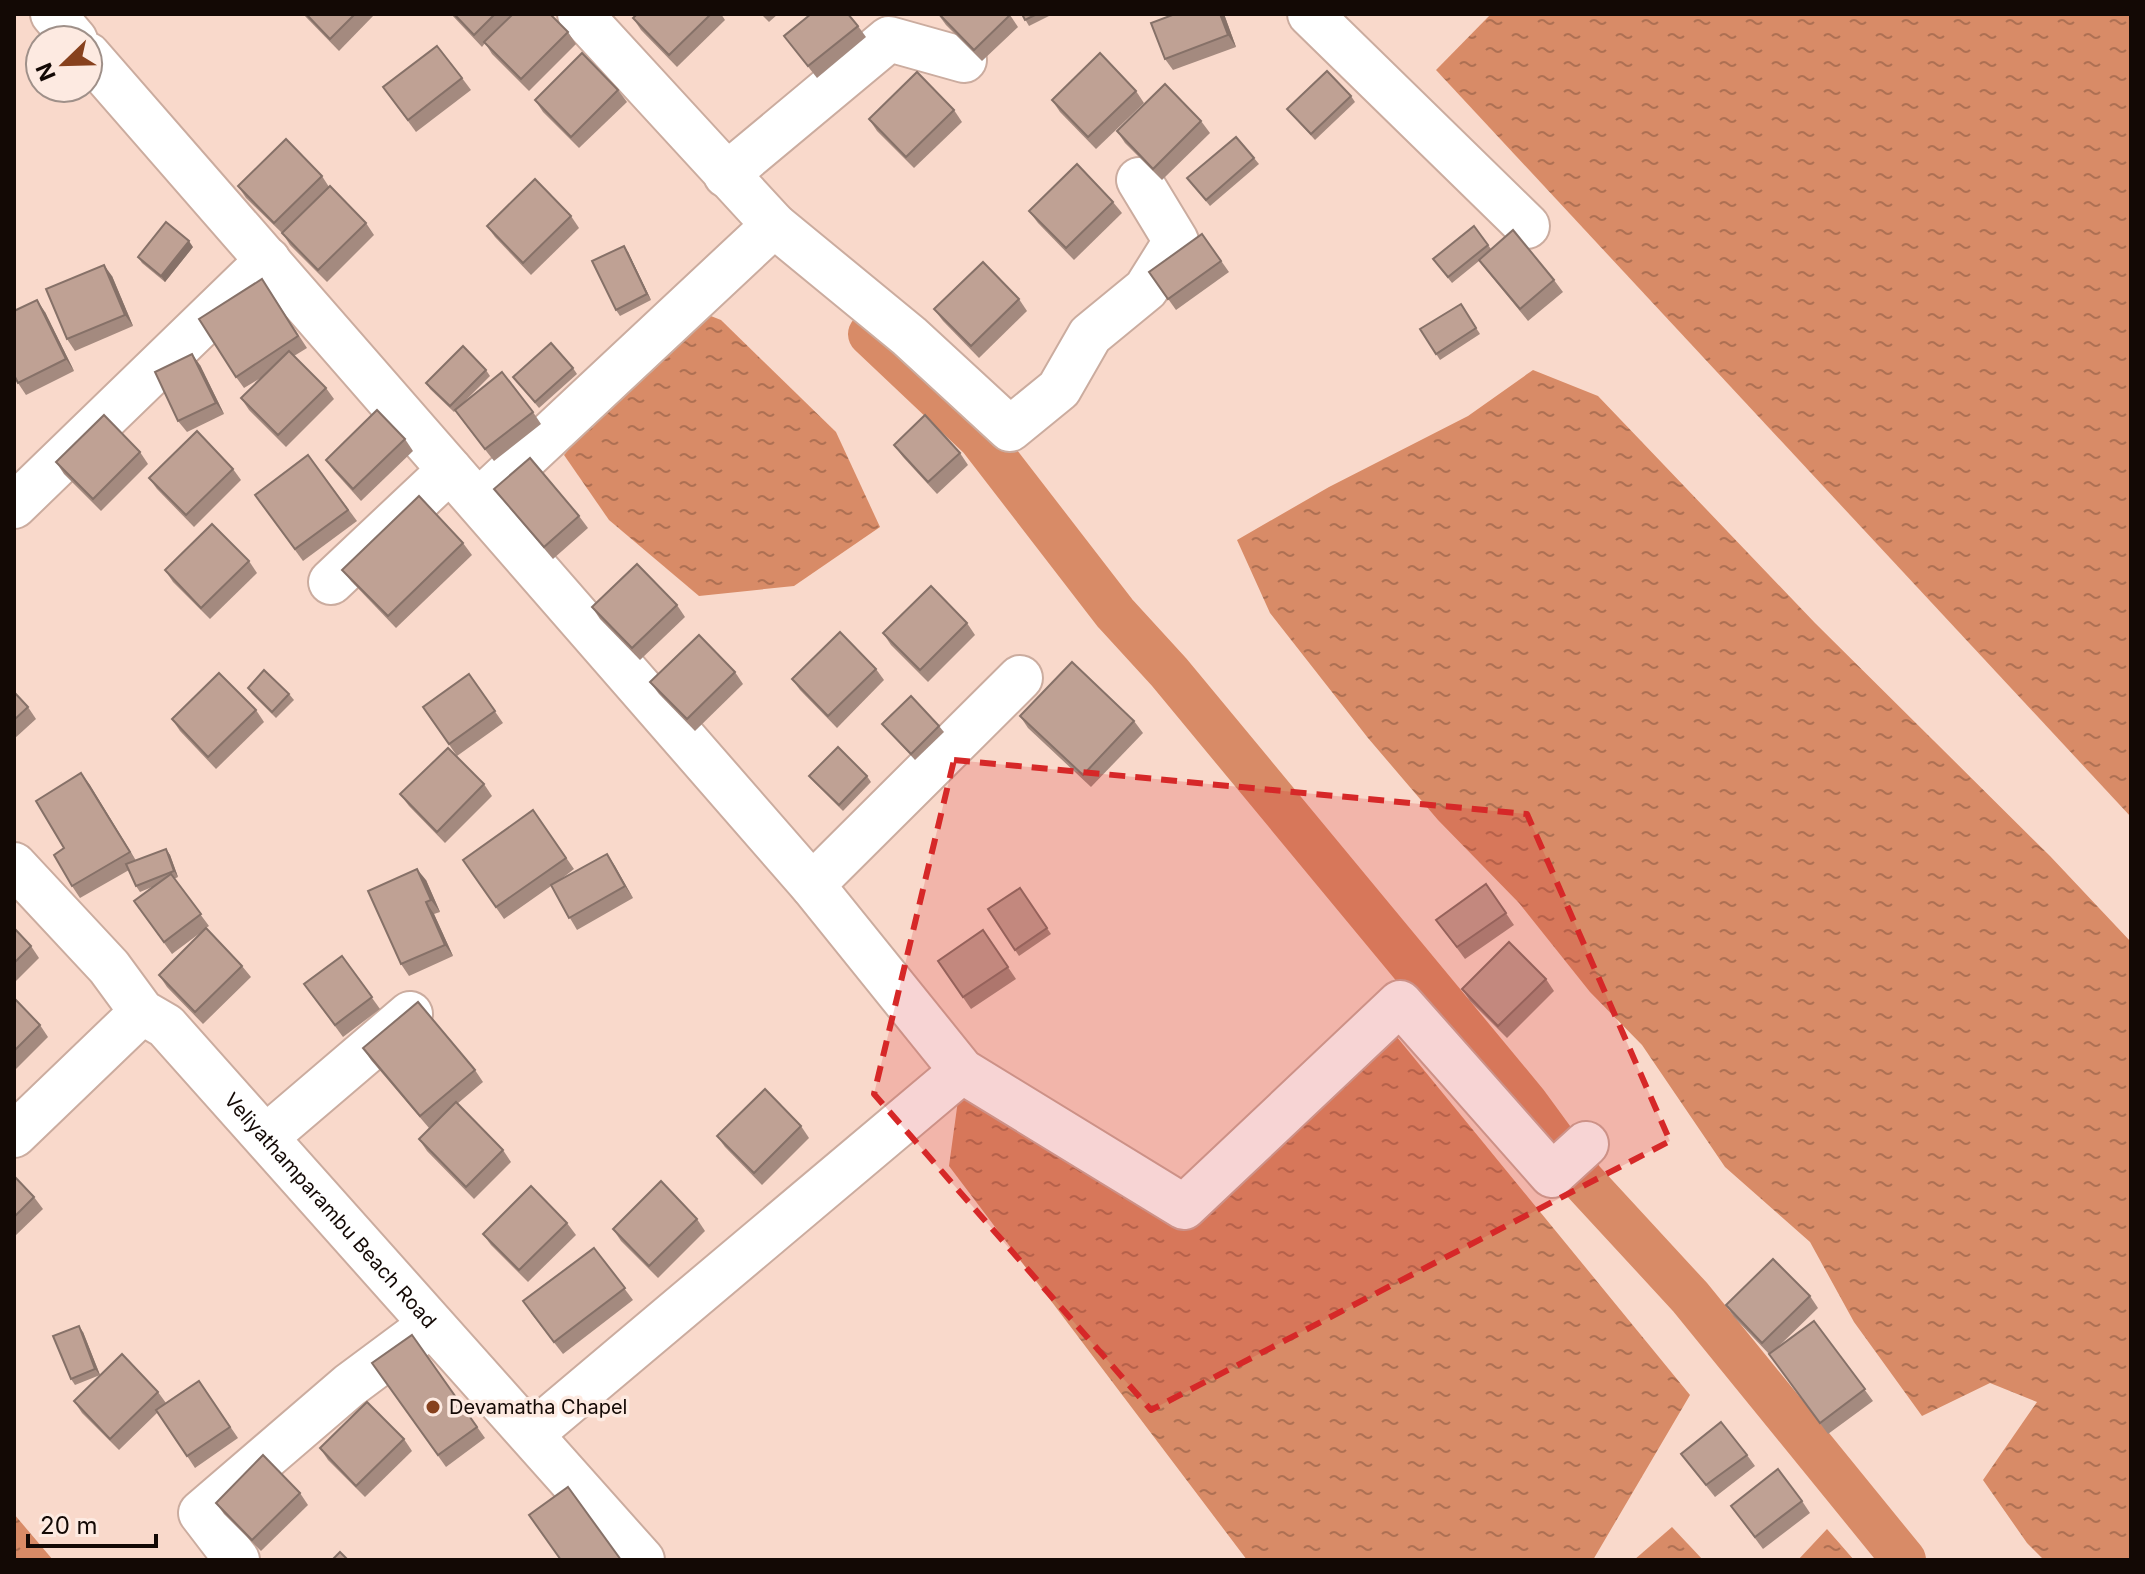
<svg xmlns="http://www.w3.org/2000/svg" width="2145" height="1574" font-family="Inter,sans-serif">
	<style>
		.water { fill: url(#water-ripples) }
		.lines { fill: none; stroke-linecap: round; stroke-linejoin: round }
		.canal { stroke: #d88b67; stroke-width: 44 }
		.street-casing { stroke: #cbac9f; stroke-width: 48 }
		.secondary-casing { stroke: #cbac9f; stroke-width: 48 }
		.street { stroke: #fff; stroke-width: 44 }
		.secondary { stroke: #fff; stroke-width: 44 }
		.wall { fill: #a48a7f }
		.shaded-wall { fill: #867168 }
		.building { fill: #bfa194; stroke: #867168; stroke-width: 2 }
		.marked { fill: #d62828; fill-opacity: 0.2; stroke: #d62828; stroke-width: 6; stroke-dasharray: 16 10; stroke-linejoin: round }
		.poi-dot { fill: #87411d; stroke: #fdeae1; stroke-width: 3 }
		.labels { text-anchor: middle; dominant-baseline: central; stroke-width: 7; stroke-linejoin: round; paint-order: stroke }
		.street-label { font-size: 20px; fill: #130905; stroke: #fdeae1 }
		.poi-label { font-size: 20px; fill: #130905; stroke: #fdeae1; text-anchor: start }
	</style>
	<defs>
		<pattern id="water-ripples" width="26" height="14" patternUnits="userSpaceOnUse" patternTransform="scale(2)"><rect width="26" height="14" fill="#d88b67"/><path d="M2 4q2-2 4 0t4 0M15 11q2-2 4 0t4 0" fill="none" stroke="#ae7053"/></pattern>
	</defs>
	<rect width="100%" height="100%" fill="#f9d9cb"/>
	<g class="water">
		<polygon points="1491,14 2131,14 2131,817 1436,70"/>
		<polygon points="688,307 721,320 836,432 880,527 794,586 699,596 609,520 564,455"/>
		<polygon points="1533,370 1598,396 1815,623 2050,856 2131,942 2131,1560 2044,1560 2027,1543 1983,1480 2037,1402 1990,1383 1922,1416 1854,1322 1810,1242 1725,1167 1642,1045 1590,992 1519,903 1438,820 1368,738 1270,613 1237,540 1329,487 1468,416"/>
		<polygon points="1383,1020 1690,1395 1593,1560 1247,1560 949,1166 962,1071 1184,1207"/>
		<polygon points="14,1514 53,1560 14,1560"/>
		<polygon points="1672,1527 1703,1560 1634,1560"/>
		<polygon points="1827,1529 1854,1560 1797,1560 1798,1560"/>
	</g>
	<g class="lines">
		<polyline class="canal" points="870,334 980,438 1115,613 1169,672 1526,1103 1583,1181 1690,1297 1904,1560"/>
		<defs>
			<g id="street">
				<polyline points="53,14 75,40"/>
				<polyline points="580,14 774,225 909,336 1010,429 1059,389 1090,335 1146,289 1176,241 1139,180"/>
				<polyline points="1310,14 1527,226"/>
				<polyline points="88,55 812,885 962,1071 1184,1207 1400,1003 1552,1175 1586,1144"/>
				<polyline points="726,175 889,39 964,60"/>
				<polyline points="479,501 774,225"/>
				<polyline points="14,506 268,260"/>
				<polyline points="331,582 450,470"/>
				<polyline points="812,885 1020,678"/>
				<polyline points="14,1135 142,1012"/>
				<polyline points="266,1137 410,1014"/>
				<polyline points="531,1434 962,1071"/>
				<polyline points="237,1560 201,1513 350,1385 424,1330"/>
			</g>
			<g id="secondary">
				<path id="s1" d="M14,865L109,967L142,1012L166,1026L642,1560"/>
			</g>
		</defs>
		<use href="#street" class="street-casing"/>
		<use href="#secondary" class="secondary-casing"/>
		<use href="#street" class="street"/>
		<use href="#secondary" class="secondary"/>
	</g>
	<g class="wall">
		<polygon points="303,14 375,14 339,51"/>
		<polygon points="451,14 550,14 568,32 576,44 529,91 492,54 485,43 482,47"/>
		<polygon points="637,14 721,14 725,20 677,67 641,30 633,18"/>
		<polygon points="761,14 778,14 769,22"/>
		<polygon points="938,14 1010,15 1018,27 982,61 946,25"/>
		<polygon points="1022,14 1053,14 1029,26"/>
		<polygon points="1175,14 1224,14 1236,47 1173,70 1165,59"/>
		<polygon points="858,26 866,37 817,78 784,36"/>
		<polygon points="462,78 471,90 416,132 383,87"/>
		<polygon points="618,90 627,102 579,148 543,112 535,100"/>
		<polygon points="1136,91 1144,103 1096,149 1060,112 1052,100"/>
		<polygon points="1351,96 1355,102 1315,140 1287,109"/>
		<polygon points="954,110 962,122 914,168 877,131 869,119"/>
		<polygon points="1201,121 1210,133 1162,180 1125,143 1117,131"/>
		<polygon points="1254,158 1259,164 1210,206 1187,178"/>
		<polygon points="322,176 329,187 366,223 374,235 327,282 290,245 283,234 246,198 238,186"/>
		<polygon points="1113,202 1122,213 1074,260 1038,223 1029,211"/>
		<polygon points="571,216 579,228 531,275 495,237 487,226"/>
		<polygon points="1474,226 1491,249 1554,280 1563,292 1528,321 1479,261 1452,283 1433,259"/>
		<polygon points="1202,234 1229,272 1176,310 1149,272"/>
		<polygon points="193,247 165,282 142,263 138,257"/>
		<polygon points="628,252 651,300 620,316 616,310"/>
		<polygon points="112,276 133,326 75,351 67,339"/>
		<polygon points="262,279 307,348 294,356 326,388 334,399 286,447 249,410 241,398 264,376 244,388 236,377"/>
		<polygon points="1019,299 1027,311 979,358 943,321 934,309"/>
		<polygon points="1461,304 1480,334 1440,360 1420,329"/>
		<polygon points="45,312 74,371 26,395 18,383"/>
		<polygon points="200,365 224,414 187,432 178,421"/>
		<polygon points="573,368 577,374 539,408 513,377"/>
		<polygon points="486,370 490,376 460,406 533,412 541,424 494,461 455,411 454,412 430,389 426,383"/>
		<polygon points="405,439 413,451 361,501 334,471 326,460"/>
		<polygon points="894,445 960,453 968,465 937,494 903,457"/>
		<polygon points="140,452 148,464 101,511 64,474 56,462"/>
		<polygon points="308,455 357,521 303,561 255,495"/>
		<polygon points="233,469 241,480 194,527 157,489 149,478"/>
		<polygon points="494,489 579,516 588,528 553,559 503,500"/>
		<polygon points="463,543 472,555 396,628 351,581 342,570"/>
		<polygon points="249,561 257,573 210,619 173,582 165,570"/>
		<polygon points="677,605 685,617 640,660 600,619 592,607"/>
		<polygon points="967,623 975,635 928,682 891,645 883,633"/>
		<polygon points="876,669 884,680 837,728 800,690 792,679"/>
		<polygon points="735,672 743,684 695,731 659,694 650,682"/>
		<polygon points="469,674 503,723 457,756 423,707"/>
		<polygon points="248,688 289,694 294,700 276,718 252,694"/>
		<polygon points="14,692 28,707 36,719 14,739"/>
		<polygon points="256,710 264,722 216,769 180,731 172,719"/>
		<polygon points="1020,716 1134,721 1143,733 1091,787 1028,728"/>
		<polygon points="882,724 939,726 944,732 915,760"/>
		<polygon points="81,773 136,861 166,849 170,855 178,877 174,879 209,926 206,928 242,966 251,977 203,1024 167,987 159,975 204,930 172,954 134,901 152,887 140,892 136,886 129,870 80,898 72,886 64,848"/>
		<polygon points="809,776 867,776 871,782 843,811 814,782"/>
		<polygon points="484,784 492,796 445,843 409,806 400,794"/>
		<polygon points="533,810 574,869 556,883 607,854 633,898 577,930 551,886 504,919 463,860"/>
		<polygon points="426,880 440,912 434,914 453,956 409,976 401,964"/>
		<polygon points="1486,884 1514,925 1465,959 1436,920"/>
		<polygon points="1020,888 1051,934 1019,956 988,909"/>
		<polygon points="14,928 31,946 39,958 14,983"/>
		<polygon points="983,930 1016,979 971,1009 938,961"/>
		<polygon points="342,956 380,1009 343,1037 304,984"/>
		<polygon points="1546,979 1554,991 1507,1038 1470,1001 1462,989"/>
		<polygon points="14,998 40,1025 48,1037 14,1071"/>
		<polygon points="363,1048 475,1070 483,1082 457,1104 503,1150 511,1162 474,1199 427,1151 419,1139 436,1122 429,1128 371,1060"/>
		<polygon points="801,1126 809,1138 762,1185 725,1147 717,1136"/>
		<polygon points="14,1176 34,1197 43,1209 14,1237"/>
		<polygon points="697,1219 705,1231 658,1278 621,1241 613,1229"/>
		<polygon points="567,1223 576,1235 528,1282 491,1245 483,1234"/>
		<polygon points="594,1248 633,1300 563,1354 531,1313"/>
		<polygon points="1810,1296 1818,1308 1776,1349 1814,1321 1873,1401 1828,1434 1769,1354 1734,1317 1726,1305"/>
		<polygon points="83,1332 100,1375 75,1385 71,1379"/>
		<polygon points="412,1335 485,1438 446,1467 372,1363"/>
		<polygon points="199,1381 238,1438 195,1468 158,1412 119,1450 82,1413 74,1401 158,1392 166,1403"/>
		<polygon points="404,1439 412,1451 365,1497 328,1460 320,1448"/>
		<polygon points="1681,1454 1747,1455 1755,1466 1715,1497"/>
		<polygon points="300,1493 308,1505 261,1551 224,1514 216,1503"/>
		<polygon points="1802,1501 1810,1513 1763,1549 1731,1506"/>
	</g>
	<g class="shaded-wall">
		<polygon points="1220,14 1224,14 1236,47 1228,35"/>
		<polygon points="189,241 193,247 165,282 161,276"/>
		<polygon points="624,246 628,252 651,300 647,294"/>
		<polygon points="104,265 112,276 133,326 125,315"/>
		<polygon points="37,300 45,312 74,371 66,359"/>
		<polygon points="192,354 200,365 224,414 216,403"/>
		<polygon points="81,773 90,785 138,864 130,852"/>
		<polygon points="166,849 170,855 178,877 174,871"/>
		<polygon points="607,854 615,866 633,898 625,886"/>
		<polygon points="417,869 426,880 440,912 431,900"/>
		<polygon points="426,902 434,914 453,956 445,945"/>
		<polygon points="79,1326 83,1332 100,1375 95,1369"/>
	</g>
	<g class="building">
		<polygon points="306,14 355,14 330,39"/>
		<polygon points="454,14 495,14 474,35"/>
		<polygon points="513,14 550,14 568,32 521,79 484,42"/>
		<polygon points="637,14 711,14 669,55 633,18"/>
		<polygon points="811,14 848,14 858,26 808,66 784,36"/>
		<polygon points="939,14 1009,14 1010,15 974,50"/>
		<polygon points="1022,14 1037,14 1025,20"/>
		<polygon points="1175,14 1220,14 1228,35 1165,59 1151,23"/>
		<polygon points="437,46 462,78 408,120 383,87"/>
		<polygon points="582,53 618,90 571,137 535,100"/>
		<polygon points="1100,53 1136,91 1088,137 1052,100"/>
		<polygon points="1327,71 1351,96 1311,134 1287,109"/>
		<polygon points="917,72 954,110 906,157 869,119"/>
		<polygon points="1165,84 1201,121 1153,169 1117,131"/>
		<polygon points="1236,137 1254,158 1206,200 1187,178"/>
		<polygon points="286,139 322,176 274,223 238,186"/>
		<polygon points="1077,164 1113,202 1066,248 1029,211"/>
		<polygon points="535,179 571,216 523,263 487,226"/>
		<polygon points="330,186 366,223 318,270 282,233"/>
		<polygon points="166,222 189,241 161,276 138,257"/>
		<polygon points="1474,226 1488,245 1448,277 1433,259"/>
		<polygon points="1513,230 1554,280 1520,309 1479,260"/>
		<polygon points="1202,234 1221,261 1168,299 1149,272"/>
		<polygon points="624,246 647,294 616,310 592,261"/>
		<polygon points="983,262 1019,299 971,346 934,309"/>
		<polygon points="104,265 125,315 67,339 46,289"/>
		<polygon points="262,279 298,336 236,377 199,319"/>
		<polygon points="37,300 66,359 18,383 14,375 14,311"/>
		<polygon points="1461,304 1476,328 1436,354 1420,329"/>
		<polygon points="551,343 573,368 535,402 513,377"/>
		<polygon points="463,346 486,370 450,406 426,383"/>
		<polygon points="289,351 326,388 278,435 241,398"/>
		<polygon points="192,354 216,403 178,421 155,372"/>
		<polygon points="502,372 533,412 485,449 455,410"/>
		<polygon points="377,410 405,439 353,489 326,460"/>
		<polygon points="104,415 140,452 93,499 56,462"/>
		<polygon points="925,415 960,453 928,482 894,445"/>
		<polygon points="197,431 233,469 186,515 149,478"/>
		<polygon points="308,455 348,510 295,549 255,495"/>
		<polygon points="530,458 579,516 544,547 494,489"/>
		<polygon points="419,496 463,543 388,616 342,570"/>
		<polygon points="212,524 249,561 201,608 165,570"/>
		<polygon points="637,564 677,605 632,648 592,607"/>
		<polygon points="931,586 967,623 920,670 883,633"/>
		<polygon points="840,632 876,669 828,716 792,679"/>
		<polygon points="699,635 735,672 687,719 650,682"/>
		<polygon points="1072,662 1134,721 1083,775 1020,716"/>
		<polygon points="264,670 289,694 272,712 248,688"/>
		<polygon points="219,673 256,710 208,757 172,719"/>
		<polygon points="469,674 495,711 449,744 423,707"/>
		<polygon points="14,692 28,707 14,720"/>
		<polygon points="911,696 939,726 911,754 882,724"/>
		<polygon points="838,747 867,776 839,805 809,776"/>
		<polygon points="448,748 484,784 437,832 400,794"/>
		<polygon points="81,773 130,852 72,886 54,855 64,848 36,801"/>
		<polygon points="533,810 566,858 496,907 463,860"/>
		<polygon points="166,849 174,871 136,886 126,864"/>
		<polygon points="607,854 625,886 569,918 551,885"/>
		<polygon points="417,869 431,900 426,902 445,945 401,964 368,891"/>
		<polygon points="171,874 201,914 164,942 134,901"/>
		<polygon points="1486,884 1506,913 1457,947 1436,920"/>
		<polygon points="1020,888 1047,928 1015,950 988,909"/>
		<polygon points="14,928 31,946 14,963"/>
		<polygon points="206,928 242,966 195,1012 159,975"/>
		<polygon points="983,930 1008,967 963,997 938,961"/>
		<polygon points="1509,942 1546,979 1498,1026 1462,989"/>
		<polygon points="342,956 372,997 335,1025 304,984"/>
		<polygon points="14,998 40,1025 14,1051"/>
		<polygon points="418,1002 475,1070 420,1116 363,1048"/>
		<polygon points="765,1089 801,1126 754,1173 717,1136"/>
		<polygon points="456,1102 503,1150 466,1187 419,1139"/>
		<polygon points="14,1176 34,1197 14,1217"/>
		<polygon points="661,1181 697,1219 649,1266 613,1229"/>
		<polygon points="531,1186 567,1223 519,1270 483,1234"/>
		<polygon points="594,1248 625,1288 554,1342 523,1301"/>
		<polygon points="1773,1259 1810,1296 1762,1343 1726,1305"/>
		<polygon points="1814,1321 1865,1389 1820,1423 1769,1354"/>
		<polygon points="79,1326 95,1369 71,1379 53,1336"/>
		<polygon points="412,1335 477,1427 438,1455 372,1363"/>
		<polygon points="122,1354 158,1392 110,1439 74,1401"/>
		<polygon points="199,1381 230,1427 187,1456 156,1410"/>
		<polygon points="367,1402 404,1439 356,1486 320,1448"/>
		<polygon points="1721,1422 1747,1455 1706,1485 1681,1454"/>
		<polygon points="263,1455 300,1493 252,1540 216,1503"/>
		<polygon points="1778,1469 1802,1501 1755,1537 1731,1506"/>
		<polygon points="568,1487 621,1560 561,1560 529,1515"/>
		<polygon points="340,1552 348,1560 332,1560"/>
	</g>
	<path class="marked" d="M954,760L1527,814L1670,1141L1151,1410L874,1094Z"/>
	<circle class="poi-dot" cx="433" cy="1407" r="8"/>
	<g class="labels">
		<g class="street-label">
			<text stroke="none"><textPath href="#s1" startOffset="470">Veliyathamparambu Beach Road</textPath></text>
		</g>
		<g class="poi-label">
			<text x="449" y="1407">Devamatha Chapel</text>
		</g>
	</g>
	<rect width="2145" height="1574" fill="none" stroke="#130905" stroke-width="32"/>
	<g transform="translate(64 64) rotate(247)"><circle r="38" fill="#fdeae1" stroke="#9f9089" stroke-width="2"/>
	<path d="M0-6L14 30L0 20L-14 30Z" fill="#87411d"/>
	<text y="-12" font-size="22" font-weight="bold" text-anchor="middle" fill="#130905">N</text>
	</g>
	<path d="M28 1534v12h128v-12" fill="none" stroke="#130905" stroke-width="4"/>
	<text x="40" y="1534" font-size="24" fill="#130905" stroke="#fdeae1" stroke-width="6" paint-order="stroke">20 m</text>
</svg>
